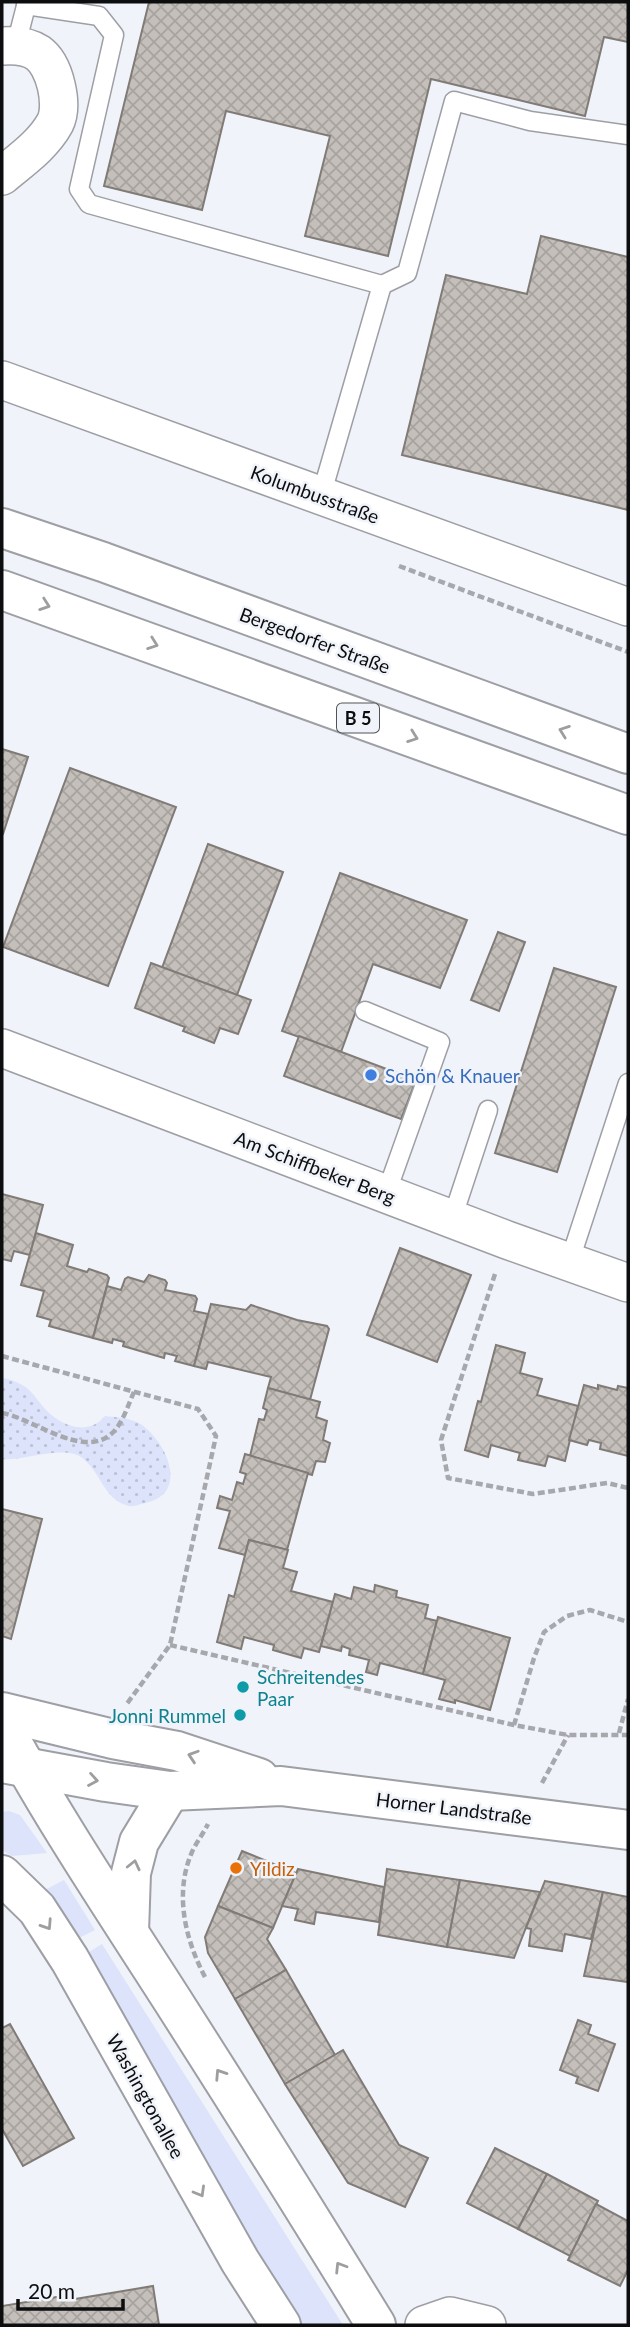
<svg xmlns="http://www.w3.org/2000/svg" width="630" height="2327" font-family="Lato,sans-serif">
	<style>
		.green { fill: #dce3fb }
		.park { fill: url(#park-dots) }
		.building { fill: url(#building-cross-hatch); stroke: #807b76; stroke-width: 2 }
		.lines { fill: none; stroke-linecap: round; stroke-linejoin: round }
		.service-casing { stroke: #9d9fa5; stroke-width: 21 }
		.minor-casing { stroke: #9d9fa5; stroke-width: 40 }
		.tertiary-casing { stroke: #9d9fa5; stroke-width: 42 }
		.secondary-casing { stroke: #9d9fa5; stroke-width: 42 }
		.trunk-casing { stroke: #9d9fa5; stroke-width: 42 }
		.path { stroke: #a6a8ad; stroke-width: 4.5; stroke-dasharray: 7 3.5; stroke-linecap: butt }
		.service { stroke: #fff; stroke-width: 18 }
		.minor { stroke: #fff; stroke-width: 37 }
		.tertiary { stroke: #fff; stroke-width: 38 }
		.secondary { stroke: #fff; stroke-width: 38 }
		.trunk { stroke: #fff; stroke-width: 38 }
		.oneway { stroke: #9e9e9f }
		.shop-dot { fill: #3f7fe0; stroke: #f0f3f9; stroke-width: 2.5 }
		.culture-dot { fill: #0f9aa8; stroke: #f0f3f9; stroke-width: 2.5 }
		.food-dot { fill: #e8710a; stroke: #f0f3f9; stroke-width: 2.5 }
		.labels { text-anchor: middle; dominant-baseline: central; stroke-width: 5; stroke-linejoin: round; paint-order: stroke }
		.shield { fill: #f0f3f9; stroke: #505255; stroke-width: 2 }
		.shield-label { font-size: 18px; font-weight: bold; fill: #0c0d0f }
		.street-label { font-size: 19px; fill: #0c0d0f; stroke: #f0f3f9 }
		.shop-label { font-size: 19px; fill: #366cbe; stroke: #f0f3f9; text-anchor: start }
		.culture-label { font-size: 19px; fill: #0d838f; stroke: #f0f3f9; text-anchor: start }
		.food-label { font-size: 19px; fill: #c56008; stroke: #f0f3f9; text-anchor: start }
	</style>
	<defs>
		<pattern id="park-dots" width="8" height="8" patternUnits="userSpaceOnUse" patternTransform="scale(1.75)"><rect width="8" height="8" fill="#dce3fb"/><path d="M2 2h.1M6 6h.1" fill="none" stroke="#bcc2d6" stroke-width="1.8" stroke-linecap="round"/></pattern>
		<pattern id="building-cross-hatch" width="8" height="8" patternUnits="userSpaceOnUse" patternTransform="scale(1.75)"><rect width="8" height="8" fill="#c4bfba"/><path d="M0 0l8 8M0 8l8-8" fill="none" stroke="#a7a39f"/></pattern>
	</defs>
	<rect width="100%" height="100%" fill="#f0f3f9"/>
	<g class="green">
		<polygon points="9,1811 20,1815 47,1853 12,1856 2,1850 2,1812"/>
		<polygon points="64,1880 95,1930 77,1939 41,1892"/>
		<polygon points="102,1944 343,2325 295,2325 84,1955"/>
	</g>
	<path class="park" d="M2,1378C10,1379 21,1383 28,1389C35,1395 40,1404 46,1410C63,1427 88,1436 105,1416C114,1417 128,1418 137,1422C165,1437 192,1494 145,1503C140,1504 134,1507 129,1506C103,1500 101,1471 81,1457C63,1445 24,1461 2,1459Z"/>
	<g class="building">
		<polygon points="149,2 628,2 628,42 604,37 585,116 431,79 388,256 305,236 330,136 226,111 202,210 104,186"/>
		<polygon points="541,236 628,257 628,510 402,455 446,275 527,294"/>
		<polygon points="2,749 28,757 3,834 2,834"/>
		<polygon points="70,768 176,807 108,986 3,947"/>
		<polygon points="208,844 283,872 237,995 162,968"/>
		<polygon points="340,873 467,920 440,988 373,964 341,1052 282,1031"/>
		<polygon points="498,932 525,942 499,1011 471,1000"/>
		<polygon points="151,963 251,1000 238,1034 220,1028 214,1043 183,1031 185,1027 135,1008"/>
		<polygon points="554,968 616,987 557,1172 495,1153"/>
		<polygon points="299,1036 416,1080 401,1119 284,1076"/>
		<polygon points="2,1194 43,1205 30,1255 14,1251 11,1261 2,1259"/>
		<polygon points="36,1233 73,1245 67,1266 87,1272 89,1269 107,1275 109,1278 93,1338 49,1326 51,1320 37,1316 44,1291 21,1285"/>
		<polygon points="400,1248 471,1275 437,1362 367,1335"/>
		<polygon points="149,1275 165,1280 167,1283 165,1290 195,1296 197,1299 194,1311 208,1314 194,1366 175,1361 177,1356 165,1353 164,1358 123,1346 124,1342 113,1339 112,1343 93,1338 107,1286 121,1290 125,1279 128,1277 144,1282"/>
		<polygon points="211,1304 246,1310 251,1305 297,1320 327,1326 329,1329 310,1400 268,1388 271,1377 208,1362 206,1369 194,1366"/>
		<polygon points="496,1345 525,1353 520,1373 542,1379 537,1395 578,1406 565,1461 548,1456 545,1466 518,1460 520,1453 491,1445 488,1457 465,1450 478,1401 481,1402"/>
		<polygon points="584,1385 598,1389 598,1385 617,1390 618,1386 628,1388 628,1456 600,1449 601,1443 589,1440 587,1445 569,1440"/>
		<polygon points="268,1388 320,1402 316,1417 327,1421 323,1440 330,1443 325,1462 316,1461 312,1475 250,1456 259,1419 264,1420 267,1410 263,1408"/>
		<polygon points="245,1454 308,1473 287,1550 249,1540 245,1555 219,1548 230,1511 217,1508 220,1496 232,1500 237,1482 243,1484 246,1474 240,1472"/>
		<polygon points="2,1509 42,1519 11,1639 2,1636"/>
		<polygon points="249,1540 288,1550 283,1568 297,1572 291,1591 333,1602 319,1652 304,1648 301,1658 273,1650 274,1645 244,1637 241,1649 217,1642 229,1595 234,1597"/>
		<polygon points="375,1585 397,1591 396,1597 428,1605 425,1618 437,1621 423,1674 380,1663 377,1675 366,1672 369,1660 349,1655 350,1649 342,1646 341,1651 321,1646 335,1594 351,1599 354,1587 374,1592"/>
		<polygon points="438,1617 510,1638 490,1710 455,1700 455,1703 439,1699 445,1680 423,1674"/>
		<polygon points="242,1851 296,1873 273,1928 218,1906"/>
		<polygon points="298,1869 384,1887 379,1922 316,1912 314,1924 295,1920 298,1909 282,1906"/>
		<polygon points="387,1869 460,1880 447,1947 378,1935"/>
		<polygon points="460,1880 540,1892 514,1958 447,1947"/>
		<polygon points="545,1881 603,1892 591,1939 565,1934 562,1951 529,1946 531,1929 526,1928"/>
		<polygon points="603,1892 628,1897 628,1982 584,1976"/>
		<polygon points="218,1906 273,1928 267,1939 286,1970 235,1999 208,1953 205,1937"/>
		<polygon points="286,1970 335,2055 285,2084 235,1999"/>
		<polygon points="578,2020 591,2025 588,2034 615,2044 598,2091 576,2083 578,2077 560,2070"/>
		<polygon points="10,2024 74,2138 23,2166 2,2129 2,2028"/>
		<polygon points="343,2050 399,2145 428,2158 405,2207 348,2183 285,2084"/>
		<polygon points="495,2148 547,2174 518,2229 467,2203"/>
		<polygon points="547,2174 598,2201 570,2256 518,2229"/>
		<polygon points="596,2204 628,2221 628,2270 620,2286 568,2260"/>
		<polygon points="153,2286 159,2325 2,2325 2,2306 75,2294 75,2299"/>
	</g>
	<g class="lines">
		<defs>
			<g id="service">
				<polyline points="26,5 99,16 114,35 79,189 89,204 382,285 321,496"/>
				<polyline points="16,45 27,2"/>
				<polyline points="382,285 407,273 454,101 530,121 628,135"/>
				<polyline points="365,1011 440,1042 386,1194"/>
				<polyline points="452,1219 488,1110"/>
				<polyline points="569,1263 628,1083"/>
			</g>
			<g id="minor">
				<path d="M2,46C14,45 28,46 38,53C55,65 64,105 55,123C43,145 21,160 2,176"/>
				<polyline points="2,380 628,607"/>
				<polyline points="2,1048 507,1240 628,1283"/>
				<polyline points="424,2325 450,2316 487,2325"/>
			</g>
			<g id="tertiary">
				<path d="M2,1724C55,1822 118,1915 178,2009C245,2114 311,2219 376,2325"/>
				<polyline points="2,1875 37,1909 70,1960 240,2261 281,2325"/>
				<polyline points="129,1932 131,1873 139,1842 170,1791"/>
			</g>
			<g id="secondary">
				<polyline points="2,1712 113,1739 177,1751 259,1778"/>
				<polyline points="2,1763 106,1782 170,1791 281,1786 628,1830"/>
			</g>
			<g id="trunk">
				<polyline points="2,528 103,562 628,754"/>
				<polyline points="2,590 628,815"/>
			</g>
		</defs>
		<use href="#service" class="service-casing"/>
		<use href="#minor" class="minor-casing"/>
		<use href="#tertiary" class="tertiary-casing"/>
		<use href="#secondary" class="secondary-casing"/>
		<use href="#trunk" class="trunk-casing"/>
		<g class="path">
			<polyline points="399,566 628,652"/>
			<polyline points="495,1274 441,1440 448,1478 533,1494 607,1483 628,1488"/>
			<polyline points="2,1356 198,1409 216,1436 170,1645 126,1705"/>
			<path d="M2,1413C32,1418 81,1458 110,1435C122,1426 128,1405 134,1392"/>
			<polyline points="170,1645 514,1725 568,1735 628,1735"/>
			<polyline points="514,1725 534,1658 544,1632 567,1616 590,1610 628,1622"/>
			<polyline points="619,1733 628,1699"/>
			<polyline points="542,1783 568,1735"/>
			<path d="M205,1977C185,1939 174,1893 192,1852C196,1843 203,1834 208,1824"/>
		</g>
		<use href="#service" class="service"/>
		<use href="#minor" class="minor"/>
		<use href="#tertiary" class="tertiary"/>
		<use href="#secondary" class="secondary"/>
		<use href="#trunk" class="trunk"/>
	</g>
	<defs><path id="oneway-chevron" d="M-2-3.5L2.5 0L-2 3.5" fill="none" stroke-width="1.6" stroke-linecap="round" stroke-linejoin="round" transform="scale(1.75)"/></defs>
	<g class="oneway">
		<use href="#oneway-chevron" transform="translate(45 605) rotate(19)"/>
		<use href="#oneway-chevron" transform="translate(153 644) rotate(20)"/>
		<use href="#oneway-chevron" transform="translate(564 731) rotate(-160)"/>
		<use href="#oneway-chevron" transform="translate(413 737) rotate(20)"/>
		<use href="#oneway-chevron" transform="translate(193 1756) rotate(-162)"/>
		<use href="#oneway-chevron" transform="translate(93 1780) rotate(10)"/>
		<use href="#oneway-chevron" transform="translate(134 1865) rotate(-77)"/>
		<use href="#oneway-chevron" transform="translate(47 1925) rotate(57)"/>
		<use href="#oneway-chevron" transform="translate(220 2074) rotate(-123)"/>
		<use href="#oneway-chevron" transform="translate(200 2192) rotate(60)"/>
		<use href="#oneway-chevron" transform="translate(340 2267) rotate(-122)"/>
	</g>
	<circle class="shop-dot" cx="371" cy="1075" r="7"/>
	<g class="culture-dot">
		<circle cx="243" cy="1687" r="7"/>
		<circle cx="240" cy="1715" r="7"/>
	</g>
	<circle class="food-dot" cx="236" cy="1868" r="7"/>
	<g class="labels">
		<rect class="shield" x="337" y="703.5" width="42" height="29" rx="5"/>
		<g class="shield-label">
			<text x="358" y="718">B 5</text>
		</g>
		<g class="street-label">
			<text transform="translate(315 494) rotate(20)">Kolumbusstraße</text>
			<text transform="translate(315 640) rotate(20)">Bergedorfer Straße</text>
			<text transform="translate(315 1167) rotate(21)">Am Schiffbeker Berg</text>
			<text transform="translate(454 1808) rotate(7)">Horner Landstraße</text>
			<text transform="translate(146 2096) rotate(61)">Washingtonallee</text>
		</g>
		<g class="shop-label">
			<text x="385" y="1075">Schön &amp; Knauer</text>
		</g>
		<g class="culture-label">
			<text x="257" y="1676">Schreitendes<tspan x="257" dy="22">Paar</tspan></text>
			<text x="226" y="1715" text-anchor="end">Jonni Rummel</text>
		</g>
		<g class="food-label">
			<text x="250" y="1868">Yildiz</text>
		</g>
	</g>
	<rect width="630" height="2327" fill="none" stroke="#0c0d0f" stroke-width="7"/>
	<path d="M18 2299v10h105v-10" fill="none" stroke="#0c0d0f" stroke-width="3.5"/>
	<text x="28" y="2299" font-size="21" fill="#0c0d0f" stroke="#f0f3f9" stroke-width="5" paint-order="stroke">20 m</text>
</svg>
